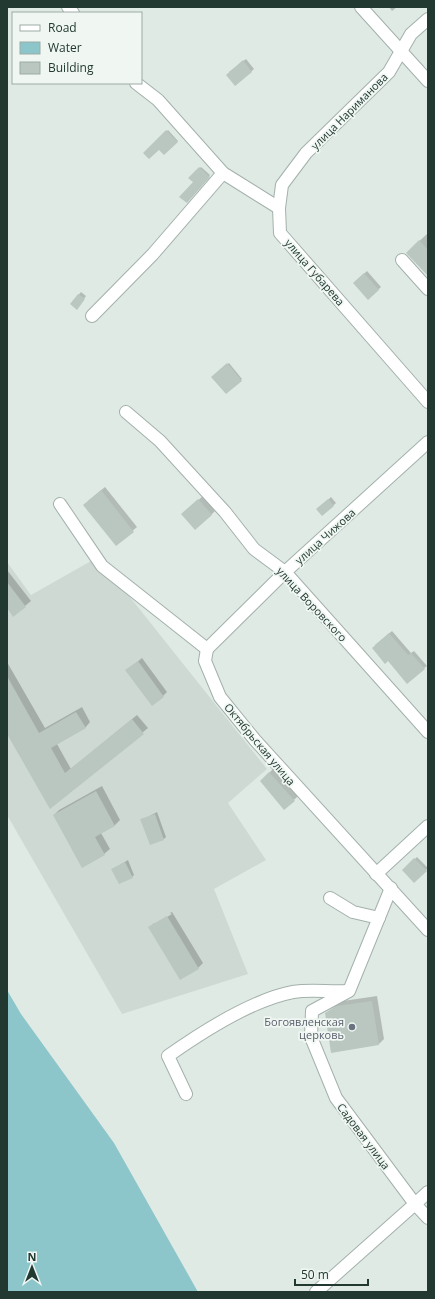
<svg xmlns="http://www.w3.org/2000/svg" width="435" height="1299" font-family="'Open Sans',sans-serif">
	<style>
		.built { fill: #cfd9d4 }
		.water { fill: #8cc6cb }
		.shadow { fill: #0003 }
		.building { fill: #b9c7c0 }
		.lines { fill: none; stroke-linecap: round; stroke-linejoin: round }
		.minor-casing { stroke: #a3b1ab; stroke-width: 14 }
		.minor { stroke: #fff; stroke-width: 12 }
		.worship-dot { fill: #6b7280; stroke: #f0f7f3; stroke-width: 1.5 }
		.labels { text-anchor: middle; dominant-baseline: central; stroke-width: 3.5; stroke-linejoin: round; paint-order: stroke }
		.street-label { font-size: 11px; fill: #223931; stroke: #f0f7f3 }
		.worship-label { font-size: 11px; fill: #5b616d; stroke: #f0f7f3; text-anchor: end }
	</style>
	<rect width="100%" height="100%" fill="#e0eae5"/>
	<polygon class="built" points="98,557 267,769 228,803 266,860 214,889 248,974 122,1014 7,815 7,562 31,595"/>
	<polygon class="water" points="7,990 21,1014 114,1143 198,1292 7,1292"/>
	<g class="shadow">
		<polygon points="389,7 397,7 392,11"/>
		<polygon points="246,59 254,69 236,85 229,72"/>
		<polygon points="168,130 178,141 164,154 159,149 145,153"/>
		<polygon points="201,167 210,175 187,202 194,182 189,178"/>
		<polygon points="427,234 428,234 428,275 415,245"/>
		<polygon points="367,271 381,287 368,299 354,283"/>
		<polygon points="81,292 86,296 79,306 71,304"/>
		<polygon points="229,363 242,379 226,393 212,377"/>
		<polygon points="105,487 137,527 116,545 88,501"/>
		<polygon points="203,496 215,511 211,515 186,511"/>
		<polygon points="331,497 336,503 323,515 320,507"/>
		<polygon points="7,570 31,601 14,615 7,607"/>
		<polygon points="392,631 411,653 414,651 427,666 424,668 375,645"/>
		<polygon points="142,658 167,692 163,696 131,667"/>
		<polygon points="7,662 45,728 82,707 90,722 85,728 57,744 71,769 137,715 148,728 50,808 7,732"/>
		<polygon points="273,769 298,796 294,800 261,781"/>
		<polygon points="102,786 120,820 115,825 101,833 110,849 104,854 54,815 59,810"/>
		<polygon points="157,812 166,837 164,839 142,820"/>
		<polygon points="417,857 428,868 414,882 403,870"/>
		<polygon points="128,860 134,875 132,877 113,869"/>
		<polygon points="172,912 203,963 198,968 150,927 154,923 154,925 172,914 170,913"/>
		<polygon points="377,996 384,1039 379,1044 326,1013 343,1001"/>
	</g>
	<g class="building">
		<polygon points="243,60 252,72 235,86 226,75"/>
		<polygon points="166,130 178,142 164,155 159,150 149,159 143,153"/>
		<polygon points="199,167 210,177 187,203 179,197 193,182 188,178"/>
		<polygon points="419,240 428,250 428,276 406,253"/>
		<polygon points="364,273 379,290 368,300 353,283"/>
		<polygon points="78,294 85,299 77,310 70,304"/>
		<polygon points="227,363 242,381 226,394 211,377"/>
		<polygon points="101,490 134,532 116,546 83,505"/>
		<polygon points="198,499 212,515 195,530 181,514"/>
		<polygon points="328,499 334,506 322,516 316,509"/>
		<polygon points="7,582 26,607 13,617 7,608"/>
		<polygon points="389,633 408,655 411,653 425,669 407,684 388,661 385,664 372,648"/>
		<polygon points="138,661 164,697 152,706 125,670"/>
		<polygon points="7,676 39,733 76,712 86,728 51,748 65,773 132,719 144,734 50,809 7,734"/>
		<polygon points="269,772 295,801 284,810 260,781"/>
		<polygon points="96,791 115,826 95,837 105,855 82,868 53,815"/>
		<polygon points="155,814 164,840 150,845 140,819"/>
		<polygon points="414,858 427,871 414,883 402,870"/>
		<polygon points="125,862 133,878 119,884 111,869"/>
		<polygon points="167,916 199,969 180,980 148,927"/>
		<polygon points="372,1001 379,1045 331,1053 325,1013 337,1006"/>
	</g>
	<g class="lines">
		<defs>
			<g id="minor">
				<polyline points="68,7 73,13"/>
				<polyline points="361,7 428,81"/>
				<polyline points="428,19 411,34 389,72 306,153 282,185 279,208 280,233 428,402"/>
				<polyline points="136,83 158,100 223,173 279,208"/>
				<polyline points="402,260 428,289"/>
				<polyline points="92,316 153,254 223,173"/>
				<polyline points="126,412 160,441 225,512 254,549 285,572 428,732"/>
				<polyline points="60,504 102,566 207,649"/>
				<polyline points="207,649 205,661 220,697 255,740 428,930"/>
				<polyline points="207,649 285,572 428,442"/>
				<polyline points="376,874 428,826"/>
				<polyline points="391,888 349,991 312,1011 311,1037 336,1098 415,1204 428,1192"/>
				<polyline points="330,898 353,912 379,918"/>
				<path d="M186,1094L168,1056C202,1032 251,1000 293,992C310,989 329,992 346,991"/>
				<polyline points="316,1292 415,1204 428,1218"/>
			</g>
		</defs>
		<use href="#minor" class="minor-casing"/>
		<use href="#minor" class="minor"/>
	</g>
	<circle class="worship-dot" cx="352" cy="1027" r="4"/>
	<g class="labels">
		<g class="street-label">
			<text transform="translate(349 111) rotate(-45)">улица Нариманова</text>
			<text transform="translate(315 272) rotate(49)">улица Губарева</text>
			<text transform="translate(325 536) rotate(-42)">улица Чижова</text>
			<text transform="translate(312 604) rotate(47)">улица Воровского</text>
			<text transform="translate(260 744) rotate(50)">Октябрьская улица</text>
			<text transform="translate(364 1136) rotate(53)">Садовая улица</text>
		</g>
		<g class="worship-label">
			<text x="344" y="1021">Богоявленская<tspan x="344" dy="13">церковь</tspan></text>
		</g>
	</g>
	<rect width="435" height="1299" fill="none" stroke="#223931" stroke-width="16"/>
	<rect x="12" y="12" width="130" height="72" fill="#f0f7f3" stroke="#9eaba5"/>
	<rect x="20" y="25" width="20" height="6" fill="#ffffff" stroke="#9eaba5"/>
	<text x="48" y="32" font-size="12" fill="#223931">Road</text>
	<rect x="20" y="42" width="20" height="12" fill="#8cc6cb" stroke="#9eaba5"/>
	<text x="48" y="52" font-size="12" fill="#223931">Water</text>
	<rect x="20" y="62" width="20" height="12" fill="#b9c7c0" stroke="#9eaba5"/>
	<text x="48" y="72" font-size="12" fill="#223931">Building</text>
	<g transform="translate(32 1267)" stroke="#f0f7f3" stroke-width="3" paint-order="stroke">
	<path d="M0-3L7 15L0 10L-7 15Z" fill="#223931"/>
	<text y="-6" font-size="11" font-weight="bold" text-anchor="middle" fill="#223931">N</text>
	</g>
	<path d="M295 1279v6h73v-6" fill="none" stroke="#223931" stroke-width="2"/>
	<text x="301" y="1279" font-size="12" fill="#223931" stroke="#f0f7f3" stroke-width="3" paint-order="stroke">50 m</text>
</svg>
